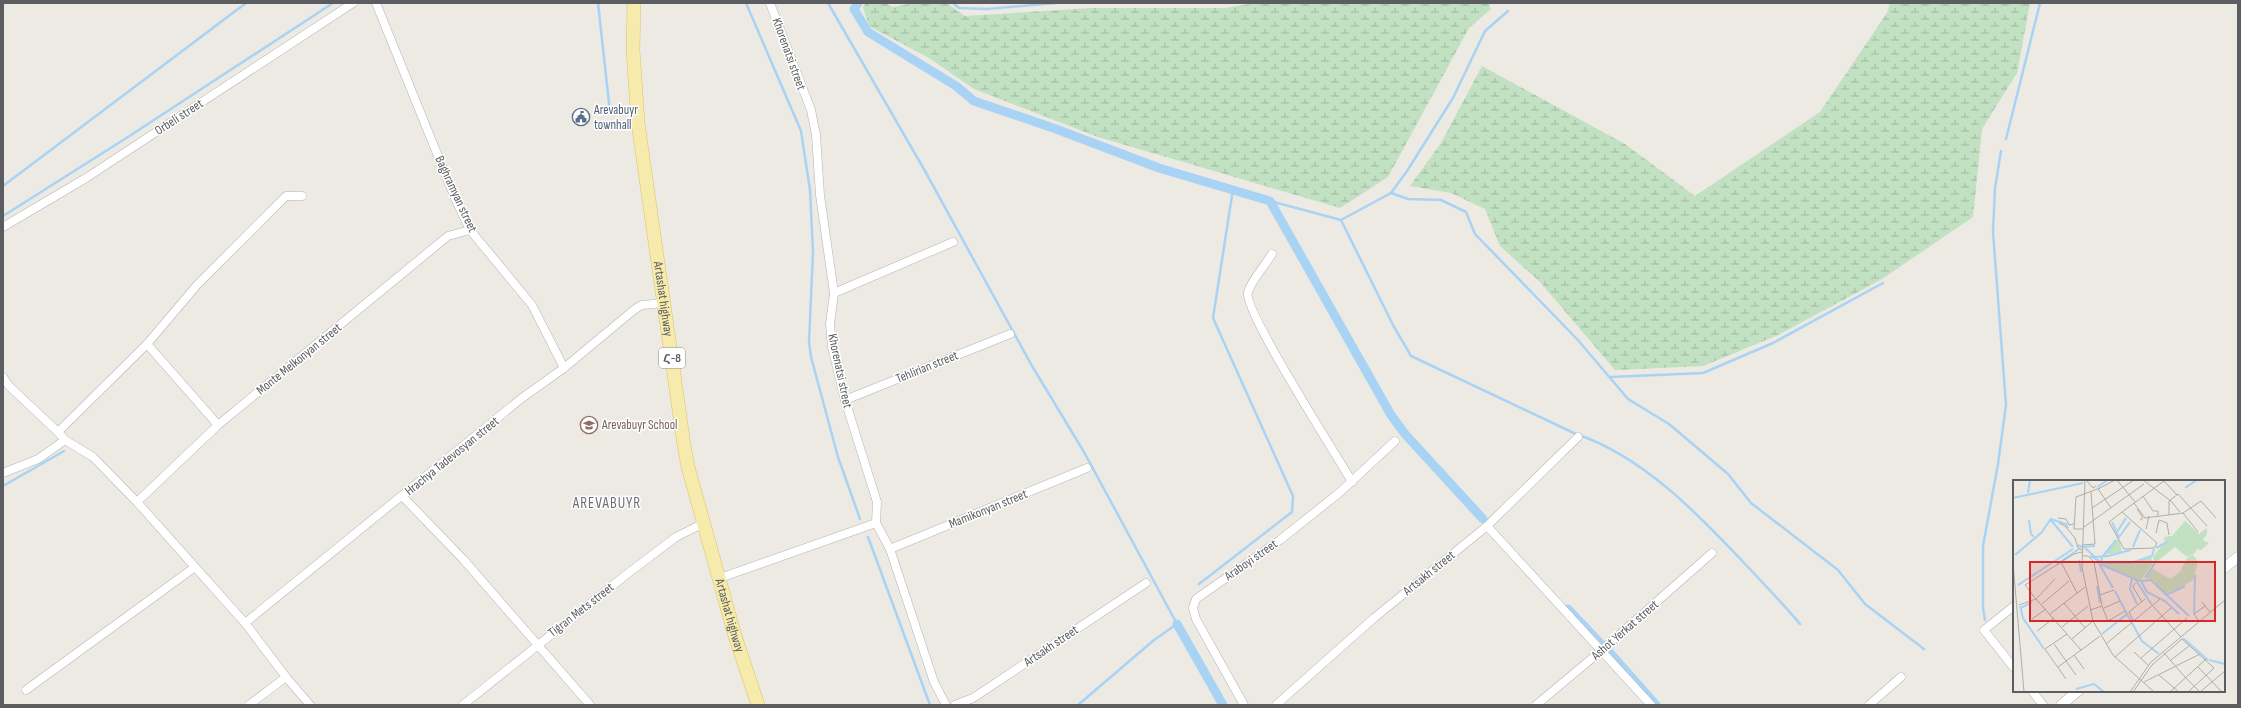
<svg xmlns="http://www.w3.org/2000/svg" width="2241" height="708" font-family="'Sofia Sans Condensed','Noto Sans Armenian',sans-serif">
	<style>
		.wetland { fill: url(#wetland-marsh) }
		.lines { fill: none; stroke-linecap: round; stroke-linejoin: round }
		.stream { stroke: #a9d3f5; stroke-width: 2.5 }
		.canal { stroke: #a9d3f5; stroke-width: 9 }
		.minor-casing { stroke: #b3b4b8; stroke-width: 9 }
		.tertiary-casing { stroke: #b3b4b8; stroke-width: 11 }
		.primary-casing { stroke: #e1c066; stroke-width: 14 }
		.minor { stroke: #fff; stroke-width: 8 }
		.tertiary { stroke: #fff; stroke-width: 10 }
		.primary { stroke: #f6ebad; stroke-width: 13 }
		.labels { text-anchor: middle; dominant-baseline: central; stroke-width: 3; stroke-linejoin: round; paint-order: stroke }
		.shield { fill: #fff; stroke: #8c8e90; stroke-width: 1 }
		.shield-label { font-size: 12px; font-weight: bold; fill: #5b5d61 }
		.street-label { font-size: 13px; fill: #5b5d61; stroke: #fff }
		.service-label { font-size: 13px; fill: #4e5e75; stroke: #fff; text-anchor: start }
		.education-label { font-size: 13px; fill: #785e54; stroke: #fff; text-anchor: start }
		.quarter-label { font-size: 15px; letter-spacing: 1px; fill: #6c6f73; stroke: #fff }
		.inset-river { fill: none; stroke: #a9d3f5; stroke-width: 2 }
		.inset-road { fill: none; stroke: #aeaeaa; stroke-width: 1 }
		.view { fill: #d62828; fill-opacity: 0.15; stroke: #d62828; stroke-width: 2 }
		.inset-edge { fill: none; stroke: #5b5d61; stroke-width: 2 }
	</style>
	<defs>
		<pattern id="wetland-marsh" width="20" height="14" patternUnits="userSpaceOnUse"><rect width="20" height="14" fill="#c1e1c2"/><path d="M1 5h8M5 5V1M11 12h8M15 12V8" fill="none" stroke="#a0baa1"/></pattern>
	</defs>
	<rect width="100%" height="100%" fill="#eceae2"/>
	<g class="wetland">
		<polygon points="866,3 885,3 893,7 913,3 946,3 965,16 1091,8 1226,8 1255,3 1488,3 1491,9 1469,28 1388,177 1340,208 1098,137 974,89 929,58 869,26 863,7"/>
		<polygon points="1890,3 2030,3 2017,73 1982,129 1973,217 1882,279 1778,335 1703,366 1615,370 1540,282 1500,246 1485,209 1451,193 1410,186 1441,143 1482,66 1625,144 1695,196 1820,112 1887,13"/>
	</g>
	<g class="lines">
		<g class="stream">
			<polyline points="598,3 610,112"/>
			<polyline points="746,3 801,131 810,190 813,252 809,342 811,357 838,457 860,519"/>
			<polyline points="828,3 925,171 1032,366 1084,452 1177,624 1154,640 1078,705"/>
			<polyline points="953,3 959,8 987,9 1057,3"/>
			<polyline points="2006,139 2040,3"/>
			<polyline points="3,186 246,3"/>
			<polyline points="1391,193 1407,171 1453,98 1485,31 1508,11"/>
			<path d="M1270,201L1341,220L1393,325L1411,356L1576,434C1643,456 1699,515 1747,566C1765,585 1783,604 1800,624"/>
			<polyline points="3,216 128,137 333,3"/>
			<polyline points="1341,220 1391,193 1408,199 1441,200 1466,212 1475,234 1577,339 1628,399 1669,424 1728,474 1751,503 1838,570 1865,604 1924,649"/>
			<polyline points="1611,377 1703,373 1773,343 1883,283"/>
			<polyline points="3,486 64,451"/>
			<polyline points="868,537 930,705"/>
			<polyline points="1199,584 1292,512 1293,496 1213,318 1233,189"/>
			<polyline points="1985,620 1983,608 1983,546 1998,464 2006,405 1993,232 1995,188 2001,151"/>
		</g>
		<g class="canal">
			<polyline points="858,3 854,9 868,32 956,86 974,101 1056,129 1159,168 1270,201 1391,415 1405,434 1483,519"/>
			<polyline points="1568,609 1602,645"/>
			<polyline points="1177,624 1223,705"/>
			<polyline points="1610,653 1656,705"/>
		</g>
		<defs>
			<g id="minor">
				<polyline points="376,3 455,198 470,230 532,305 564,368"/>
				<polyline points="770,3 811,110 816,135 820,195 834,293 830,324 832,347 845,400 877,502 876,523 890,549 934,682 946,705"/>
				<polyline points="302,196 286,196 197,285 147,344 58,432 65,440 93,457 137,502 245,623 286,677 310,705"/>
				<polyline points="3,227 86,178 353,3"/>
				<path d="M1272,254C1266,264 1251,281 1248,292C1242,309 1338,457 1352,482"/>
				<polyline points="834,293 953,242"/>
				<polyline points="147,344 218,425"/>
				<polyline points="3,377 9,386 58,432"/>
				<polyline points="845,400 1010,334"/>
				<polyline points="3,473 38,459 65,440"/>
				<polyline points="403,497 463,559 590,705"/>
				<polyline points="137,502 218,425 448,236 470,230"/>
				<polyline points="1487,526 1651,705"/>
				<polyline points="890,549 1087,468"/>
				<polyline points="720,578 876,523"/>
				<polyline points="2014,606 1984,630 2014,668"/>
				<polyline points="245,623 522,398 564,368 635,309 642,305 664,303"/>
				<polyline points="26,690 195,567"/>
				<polyline points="2032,691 2043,705"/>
				<polyline points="249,705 286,677"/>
				<polyline points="463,705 627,574 676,537 704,523"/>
				<polyline points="955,705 973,698 1146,583"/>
				<polyline points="1244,705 1196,619 1193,608 1196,599 1280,540 1339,493 1395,441"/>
				<polyline points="1276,705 1374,618 1487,526 1578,437"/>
				<polyline points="1536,705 1602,650 1712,553"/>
				<polyline points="1869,705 1901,677"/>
			</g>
			<g id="tertiary">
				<polyline points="2224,568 2238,557"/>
				<polyline points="2061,705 2078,691"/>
			</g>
			<g id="primary">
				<path id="s1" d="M634,3L633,50L638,123L684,445L688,467L735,636L758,705"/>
			</g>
		</defs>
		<use href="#minor" class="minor-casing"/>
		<use href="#tertiary" class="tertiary-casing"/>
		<use href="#primary" class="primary-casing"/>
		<use href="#minor" class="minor"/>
		<use href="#tertiary" class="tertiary"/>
		<use href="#primary" class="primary"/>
	</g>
	<defs>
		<symbol id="civic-ring" viewBox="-11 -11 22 22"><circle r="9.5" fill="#fff" stroke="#5c6f8a" stroke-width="1.5"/><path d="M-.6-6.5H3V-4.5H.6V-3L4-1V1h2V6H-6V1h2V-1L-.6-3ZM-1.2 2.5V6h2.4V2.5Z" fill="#5c6f8a"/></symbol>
		<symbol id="school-ring" viewBox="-11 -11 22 22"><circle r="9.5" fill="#fff" stroke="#8d6e63" stroke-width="1.5"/><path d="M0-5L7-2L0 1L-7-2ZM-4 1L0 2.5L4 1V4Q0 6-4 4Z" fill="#8d6e63"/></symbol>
	</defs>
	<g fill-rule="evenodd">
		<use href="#civic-ring" x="571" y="107" width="20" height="20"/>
		<use href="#school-ring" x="579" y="415" width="20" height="20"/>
	</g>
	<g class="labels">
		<rect class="shield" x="659" y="348" width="26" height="20" rx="3"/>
		<g class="shield-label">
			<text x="672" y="358">Հ-8</text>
		</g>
		<g class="street-label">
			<text transform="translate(789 54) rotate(70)">Khorenatsi street</text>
			<text transform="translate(179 117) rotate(-33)">Orbeli street</text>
			<text transform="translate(456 194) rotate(65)">Baghramyan street</text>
			<text stroke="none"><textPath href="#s1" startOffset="298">Artashat highway</textPath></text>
			<text transform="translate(299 359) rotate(-39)">Monte Melkonyan street</text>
			<text transform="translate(927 367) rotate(-22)">Tehlirian street</text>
			<text transform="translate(840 371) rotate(78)">Khorenatsi street</text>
			<text transform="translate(452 456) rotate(-39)">Hrachya Tadevosyan street</text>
			<text transform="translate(988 509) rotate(-22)">Mamikonyan street</text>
			<text transform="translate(1251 560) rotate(-35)">Araboyi street</text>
			<text transform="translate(1429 573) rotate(-39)">Artsakh street</text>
			<text transform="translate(581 610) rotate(-38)">Tigran Mets street</text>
			<text stroke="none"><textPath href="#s1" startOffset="622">Artashat highway</textPath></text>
			<text transform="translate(1625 630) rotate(-41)">Ashot Yerkat street</text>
			<text transform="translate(1051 646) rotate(-34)">Artsakh street</text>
		</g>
		<g class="service-label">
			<text x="594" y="110">Arevabuyr<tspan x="594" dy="15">townhall</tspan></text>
		</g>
		<g class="education-label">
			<text x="602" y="425">Arevabuyr School</text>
		</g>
		<g class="quarter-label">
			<text x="607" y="503">AREVABUYR</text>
		</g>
	</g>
	<g transform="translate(2013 480)">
		<rect width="212" height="212" fill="#eceae2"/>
		<path d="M172,41L186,54L194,48V54L190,60L196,63L188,70L184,69L181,74L174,77L162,67L142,83L140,77L152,62L151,57L159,56ZM106,59L109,72L90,75L104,60ZM180,75L185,82L180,100L164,110L150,113L140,100L133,98L139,88L157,99L167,92L174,78ZM138,77L140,83L128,100L98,90L88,83H118Z" fill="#c1e1c2"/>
		<path class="inset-river" d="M84,7L95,0M172,8L184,0M15,13L17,0M0,18L70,3M16,40L18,54L21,57M38,40L60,67M99,42L106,58M104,52L113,38M106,57L117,42M65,65L69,67L82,66M120,67L127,50M72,68L82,77L95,76L118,70M143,68L154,62M2,75L28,53L38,39L53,44L55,48M77,76L91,83H118L139,76L141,69M90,76L103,60M89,77V85L122,99L139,125M66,80L68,92M84,80L100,108M44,84L66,69M119,98L117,109L124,124M132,98L142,83M122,99L128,101L134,112L152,121L166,134M128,101L138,100L176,136M5,105L60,69M84,106L87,123M151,114L158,113L172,106M7,126L10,138L31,169M8,128L19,122M114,134L129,161L146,174M181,134L182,95M89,154L114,134L102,111M170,158L195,180M196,180L212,184M63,209L81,204L91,212"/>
		<path class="inset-road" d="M72,0L69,87L80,141L100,175L141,212M73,0L80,8L83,6M104,0L122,22M130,0L158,21L167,32M130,16L140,31H145V36M121,23L132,38L170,33L188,21L203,38M79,28L121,0M98,28L85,9L102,0M124,29L130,38L127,40M109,32L144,63L141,68L111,69L96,42L105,35L151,1L164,15M170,33L185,52M156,35V21L165,14L194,46M45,38L53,39L56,45L61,44M146,40L154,43L156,55M46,43L52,46L62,58L65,68L69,70M71,47L131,4M70,49H61L63,17L87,8M133,49L136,36M143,53L146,40M70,65L82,64L78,12M70,76H75L81,82L89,126L95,141L112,131M48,82L64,113M0,83L11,212M122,103L120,107L129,122M87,115L101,110M22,118L12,105L61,74L69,72M23,119L68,170M189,122L197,132M51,123L72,148M29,124L56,101M6,125L23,119L42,99M140,126L168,157M91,128L107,121M77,130L89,126M37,134L72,107M19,139L33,129M186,141L181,134L192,126M121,142L116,132L132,119M49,147L75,126M24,151L41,138M59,159L80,141M41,164L63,195M93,164L147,119M121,172L135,185M151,173L172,197L187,212L212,191M61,175L71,189M102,177L158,128M128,178L174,138M158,180L176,166M45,187L87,156M185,187L209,212M146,195L166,212M53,199L32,169L54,154M131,202L187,174M117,212L138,182L212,120M120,212L139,185L169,159L201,188L175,212M157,212L193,179"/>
		<path class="view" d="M17,82H202V141H17Z"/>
		<rect width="212" height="212" class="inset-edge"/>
	</g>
	<rect width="2241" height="708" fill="none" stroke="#5b5d61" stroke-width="8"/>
</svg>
